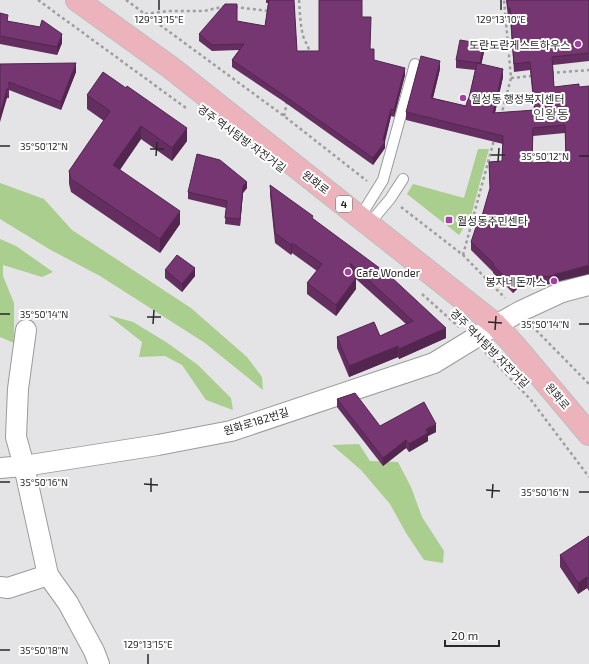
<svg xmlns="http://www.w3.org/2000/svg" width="589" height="664" font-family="'Exo 2','Noto Sans KR',sans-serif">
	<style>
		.green { fill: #aace8d }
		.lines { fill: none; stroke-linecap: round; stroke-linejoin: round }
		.service-casing { stroke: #9b9b9d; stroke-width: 12 }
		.minor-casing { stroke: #9b9b9d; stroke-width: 22 }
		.primary-casing { stroke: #bebebf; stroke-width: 24 }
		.path { stroke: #9e9ea0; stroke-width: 2.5; stroke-dasharray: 3 3; stroke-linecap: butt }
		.service { stroke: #fff; stroke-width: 10 }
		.minor { stroke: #fff; stroke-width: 20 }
		.primary { stroke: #edb3bc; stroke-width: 22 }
		.wall { fill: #652e61; fill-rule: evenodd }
		.shaded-wall { fill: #52264f }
		.building { fill: #753671; stroke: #52264f; fill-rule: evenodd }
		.ticks { fill: none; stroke: #282829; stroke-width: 1.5 }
		.poi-dot { fill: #a53fa3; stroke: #fff; stroke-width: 1.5 }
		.labels { text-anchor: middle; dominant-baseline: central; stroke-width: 4; stroke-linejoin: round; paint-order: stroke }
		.shield { fill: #fff; stroke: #686869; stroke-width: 1 }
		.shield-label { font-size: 10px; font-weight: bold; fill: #282829 }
		.poi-label { font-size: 11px; fill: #282829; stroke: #fff; text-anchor: start }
		.street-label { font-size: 11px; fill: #282829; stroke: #fff }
		.quarter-label { font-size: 13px; fill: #515153; stroke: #fff }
		.ticks-label { font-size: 10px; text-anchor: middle; fill: #282829; stroke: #fff; stroke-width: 4; stroke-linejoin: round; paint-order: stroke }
	</style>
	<rect width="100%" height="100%" fill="#e4e4e6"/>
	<g class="green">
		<polygon points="478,149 489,149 471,216 459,235 407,194 413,184 464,198"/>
		<polygon points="0,183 44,199 72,230 191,308 247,357 262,377 263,390 205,343 100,276 49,249 0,219"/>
		<polygon points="0,239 16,246 53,272 42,277 3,265 3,276 14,303 14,343 0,337"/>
		<polygon points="108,315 133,322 166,342 198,365 231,398 233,410 206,400 182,365 165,356 139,357 142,342"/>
		<polygon points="359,444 370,461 398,462 411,487 422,517 444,551 443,563 424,560 406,533 390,504 361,470 332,445"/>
	</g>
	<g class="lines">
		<defs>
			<g id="service">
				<polyline points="360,217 383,180 415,64"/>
				<polyline points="369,224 390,199 403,179"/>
			</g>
			<g id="minor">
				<polyline points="26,330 18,389 16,437 24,466 48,575"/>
				<polyline points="0,468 24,466 158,445 231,431 434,363 496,325 521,311 562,292 589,285"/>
				<polyline points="0,587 8,588 48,575 68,603 94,651 99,664"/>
			</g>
			<polyline id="primary" points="77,0 170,67 496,325 515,346 589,434"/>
		</defs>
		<use href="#service" class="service-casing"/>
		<use href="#minor" class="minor-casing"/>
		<use href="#primary" class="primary-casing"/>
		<g class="path">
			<polyline points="38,0 186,108"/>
			<polyline points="126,0 284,116 367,181"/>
			<path d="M299,0C300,13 300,26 304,39C307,45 309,46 309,54"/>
			<polyline points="235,7 269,11"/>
			<polyline points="145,14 168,11 204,11 226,6"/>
			<polyline points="551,73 589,70"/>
			<polyline points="511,78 532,76"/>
			<polyline points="284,116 287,102"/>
			<polyline points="501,116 511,78 504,0"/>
			<polyline points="401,207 463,255 505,298"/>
			<polyline points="463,255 494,140"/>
			<polyline points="422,294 459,327"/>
			<polyline points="532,326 589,384"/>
			<polyline points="485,352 531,400 589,477"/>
		</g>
		<use href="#service" class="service"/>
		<use href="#minor" class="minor"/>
		<use href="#primary" class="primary"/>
	</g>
	<g class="wall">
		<polygon points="266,0 294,0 297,51 319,51 362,17 370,49 374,60 405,75 394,117 391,116 385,142 385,148 373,165 283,101 232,67 232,60 239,50 212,51 199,41 199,34 237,21 265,26 268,3 266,3"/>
		<path d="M506,0H589V61L553,65L554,87L579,84L556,282L552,284L519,287L513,293L493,273V272L471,250V242L480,223L490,189L489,162L502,161L503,144L406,120V112L440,69L433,98L466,106L469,98L475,70L456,68V60L484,52L481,64L503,77L495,113L534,110L530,70L514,72L510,17H508ZM565,133L566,161L532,163L533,136Z"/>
		<polygon points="0,13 8,21 62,43 57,55 0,44"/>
		<polygon points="0,64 76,72 61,110 9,90 9,98 7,98"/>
		<polygon points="87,95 187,141 172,161 141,139 120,170 180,224 160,253 71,192 69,184 69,171 104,121 87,109"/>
		<polygon points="270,185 313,219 446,338 399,359 398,357 349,377 337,348 337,337 380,336 406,324 356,279 356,289 336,316 307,294 307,283 317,271 292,253 291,255 275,243 270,195"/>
		<polygon points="247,188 243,193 240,226 225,224 226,208 188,199 188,192"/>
		<polygon points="165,270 195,276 182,292 165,278"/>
		<polygon points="337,399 380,426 436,432 428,436 428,441 409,452 406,448 383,466 337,407"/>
		<polygon points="589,536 589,591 587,588 578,594 560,567 560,555"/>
	</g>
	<g class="shaded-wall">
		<polygon points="62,34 62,43 57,55 57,47"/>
		<polygon points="484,44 484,52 480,71 480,63"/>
		<polygon points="440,61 440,69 431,106 431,98"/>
		<polygon points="76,63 76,72 61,110 61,102"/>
		<polygon points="405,68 405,75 394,117 394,110"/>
		<polygon points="503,69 503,77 493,121 493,113"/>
		<polygon points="7,89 7,98 0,122 0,114"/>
		<polygon points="391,109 391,116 384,143 385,142 385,148 373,165 373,158 383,140"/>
		<polygon points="141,126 141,139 113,179 113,165"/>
		<polygon points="187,128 187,141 172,161 172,148"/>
		<polygon points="247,182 247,188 243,193 240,226 240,219 243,186"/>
		<polygon points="180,211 180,224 160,253 160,239"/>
		<polygon points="292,243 292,253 291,255 291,245"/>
		<polygon points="589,265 589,274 556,282 552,284 552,276 556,274"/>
		<polygon points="195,268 195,276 182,292 182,284"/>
		<polygon points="356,278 356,289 336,316 336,305"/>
		<polygon points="519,278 519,287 513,293 513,285"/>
		<polygon points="446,328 446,338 399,359 399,349"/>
		<polygon points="398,346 398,357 349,377 349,366"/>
		<polygon points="436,424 436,432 428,436 428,441 409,452 409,444 426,429"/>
		<polygon points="406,440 406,448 383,466 383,458"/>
		<polygon points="587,577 587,588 578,594 578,583"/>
	</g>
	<g class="building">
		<polygon points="269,0 294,0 297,51 319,51 319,0 362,0 362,17 371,17 370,49 374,49 374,60 405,68 394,110 391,109 383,140 385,142 373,158 283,95 232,60 244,44 212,45 199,34 225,4 237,4 237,21 265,26"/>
		<path d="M507,0H589V53L552,57L554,87L579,84V87L589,86V265L556,274L552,276L519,278L513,285L493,265L494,264L471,242L478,221L480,223L490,188L489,162L502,161L503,136L406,112L421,56L440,61L431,98L466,106L468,98H469L477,63L503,69L493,113L535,110L530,62L514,64L510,8L508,9ZM565,125L566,161L532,163L533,128Z"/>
		<polygon points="0,13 8,15 7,21 40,27 42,20 62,34 57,47 0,36"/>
		<polygon points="460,40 484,44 480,63 456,60"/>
		<polygon points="76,63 61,102 9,82 9,89 7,89 0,114 0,64"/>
		<polygon points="103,72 126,88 127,86 187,128 172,148 141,126 113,165 180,211 160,239 71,179 69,171 110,111 87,95"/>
		<polygon points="197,154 220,160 247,182 243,186 240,219 225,218 227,201 188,192"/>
		<polygon points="270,185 313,216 312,218 389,275 446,328 399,349 398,346 349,366 337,337 374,322 380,336 413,321 350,263 356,278 336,305 307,283 322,264 292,243 291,245 275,233"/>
		<polygon points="177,255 195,268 182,284 165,270"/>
		<polygon points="355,393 380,426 424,402 436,424 426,429 428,433 409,444 406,440 383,458 337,399"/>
		<polygon points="589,536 589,579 587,577 578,583 560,555"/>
	</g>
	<path class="ticks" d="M159,10V0M501,10V0M0,146H10M150,149H164M491,155H505M156,156L157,142M579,156H589M498,162L499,148M0,314H10M147,317H161M488,322L502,323M153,324L154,310M579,324H589M495,330L496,316M0,482H10M144,484L158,485M486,490L500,491M151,492V478M579,492H589M492,498L493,484M0,650H10M148,664V654"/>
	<g class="poi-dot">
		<circle cx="578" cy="44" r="4"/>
		<circle cx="463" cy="98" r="4"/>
		<rect x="445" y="216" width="8" height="8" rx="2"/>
		<circle cx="348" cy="272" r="4"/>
		<circle cx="554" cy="281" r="4"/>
	</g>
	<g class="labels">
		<rect class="shield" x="336" y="196" width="16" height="16" rx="3"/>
		<g class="shield-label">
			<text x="344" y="204">4</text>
		</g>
		<g class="poi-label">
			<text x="570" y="44" text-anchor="end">도란도란게스트하우스</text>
			<text x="471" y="98">월성동 행정복지센터</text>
			<text x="457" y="220">월성동주민센타</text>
			<text x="356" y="272">Cafe Wonder</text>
			<text x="546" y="281" text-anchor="end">봉자네돈까스</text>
		</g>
		<g class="street-label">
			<text transform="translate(242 138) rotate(36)">경주 역사탐방 자전거길</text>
			<text transform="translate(316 182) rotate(38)">원화로</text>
			<text transform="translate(490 348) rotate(45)">경주 역사탐방 자전거길</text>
			<text transform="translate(558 396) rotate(50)">원화로</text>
			<text transform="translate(256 421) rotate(-17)">원화로182번길</text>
		</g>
		<g class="quarter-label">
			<text x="551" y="114">인왕동</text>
		</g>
	</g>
	<g class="ticks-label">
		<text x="159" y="23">129°13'15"E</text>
		<text x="501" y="23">129°13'10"E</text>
		<text x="44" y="150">35°50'12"N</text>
		<text x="545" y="160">35°50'12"N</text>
		<text x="44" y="318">35°50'14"N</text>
		<text x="545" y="328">35°50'14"N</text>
		<text x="44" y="486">35°50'16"N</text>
		<text x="545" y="496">35°50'16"N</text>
		<text x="148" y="648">129°13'15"E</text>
		<text x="44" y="654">35°50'18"N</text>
	</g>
	<path d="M445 640v6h54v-6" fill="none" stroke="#282829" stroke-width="2"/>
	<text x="451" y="640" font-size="12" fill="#282829" stroke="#ffffff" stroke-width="3" paint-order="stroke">20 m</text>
</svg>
